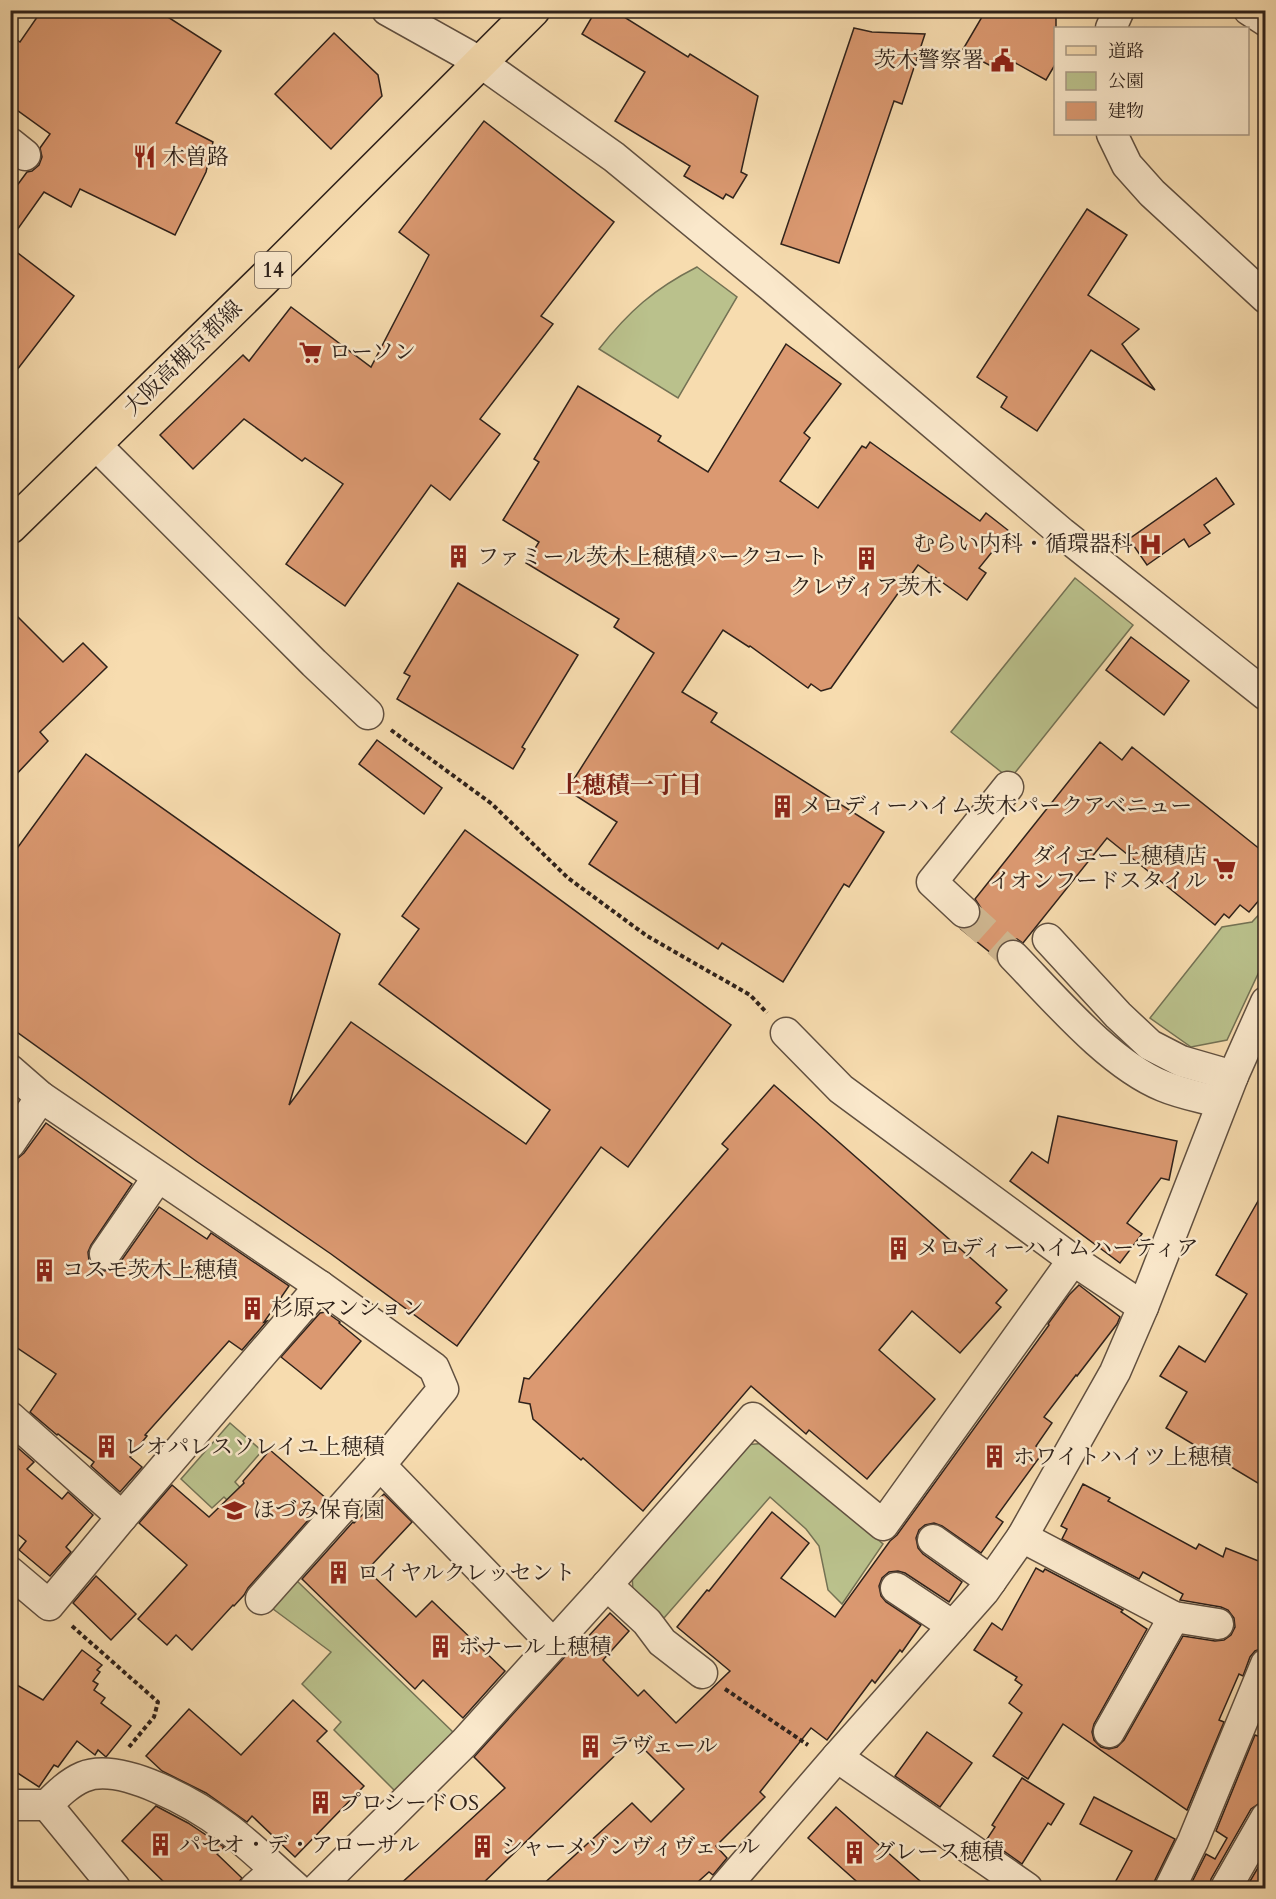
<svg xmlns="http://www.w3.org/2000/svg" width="1276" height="1899" font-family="Cardo,'Noto Serif JP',serif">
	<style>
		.green { fill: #bac18c; stroke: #747254; stroke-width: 1.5 }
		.building { fill: #db9971; stroke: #2f221b; stroke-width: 1.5 }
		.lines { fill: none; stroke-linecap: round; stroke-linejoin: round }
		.minor-tunnel { stroke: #cfb791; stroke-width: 30; stroke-dasharray: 30 15; stroke-linecap: butt }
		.minor-casing { stroke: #615040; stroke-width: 33 }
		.major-casing { stroke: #2f221b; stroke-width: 36 }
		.path { stroke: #2f221b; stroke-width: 4; stroke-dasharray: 4.5 3; stroke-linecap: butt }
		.minor { stroke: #fae8cb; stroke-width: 30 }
		.major { stroke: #f7dcaf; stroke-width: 33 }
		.labels { text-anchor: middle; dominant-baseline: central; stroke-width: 5; stroke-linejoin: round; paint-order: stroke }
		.shield { fill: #fae8cb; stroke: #6c5d50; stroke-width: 1.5 }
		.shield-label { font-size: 21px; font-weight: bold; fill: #2f221b }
		.poi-label { font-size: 22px; fill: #2f221b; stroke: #fae8cb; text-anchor: start }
		.street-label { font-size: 22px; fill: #2f221b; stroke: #fae8cb }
		.neighbourhood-label { font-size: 24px; font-weight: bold; fill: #7a1f14; stroke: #fae8cb }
	</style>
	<rect width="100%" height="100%" fill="#f7dcaf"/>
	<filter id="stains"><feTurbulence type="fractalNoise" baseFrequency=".00333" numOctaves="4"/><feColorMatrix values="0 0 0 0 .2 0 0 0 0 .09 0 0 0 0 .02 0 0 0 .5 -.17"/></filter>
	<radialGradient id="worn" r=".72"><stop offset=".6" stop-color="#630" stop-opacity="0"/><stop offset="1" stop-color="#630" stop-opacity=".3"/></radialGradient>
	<g class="green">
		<path d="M697,267L737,297L678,398L599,349C629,311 654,289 697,267Z"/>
		<polygon points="1075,578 1133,625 1010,779 951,732"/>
		<polygon points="1265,908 1265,959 1227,1040 1191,1047 1150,1018 1222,927 1252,922"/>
		<polygon points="230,1423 262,1451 235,1482 248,1496 236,1509 224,1497 212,1508 181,1479"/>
		<polygon points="766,1443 883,1544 842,1604 828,1590 819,1546 806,1529 770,1497 664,1618 633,1594 632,1572 744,1445"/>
		<polygon points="295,1579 454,1733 398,1794 334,1730 341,1722 302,1684 331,1652 269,1606"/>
	</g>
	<g class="building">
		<polygon points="42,10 157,10 221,51 176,123 213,142 206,172 175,235 80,189 71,207 44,192 10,240 10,195 27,172 32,171 39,165 42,157 40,148 50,134 10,105 10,35 20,42"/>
		<polygon points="596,10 613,10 688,57 690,54 758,96 741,172 747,175 733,198 726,194 723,199 684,176 690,166 615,121 645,72 582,34"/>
		<polygon points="986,10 1056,10 1056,63 1046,80 1003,56 995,68 962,51"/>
		<polygon points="854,28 872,32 925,34 902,104 894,101 839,263 781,244"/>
		<polygon points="334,33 378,75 382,96 331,149 275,94"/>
		<polygon points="484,121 614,222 541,316 553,324 480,419 500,434 450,500 431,485 345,606 286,564 343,484 305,458 302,461 244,419 193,469 160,435 243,355 249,361 291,307 371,367 429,255 399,232"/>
		<polygon points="1087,209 1127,235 1088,295 1139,329 1122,344 1155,390 1091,350 1037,431 1001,407 1007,397 977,377"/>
		<polygon points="10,247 74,296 10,379"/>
		<polygon points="786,344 841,384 804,433 810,438 780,481 818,508 862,446 866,448 870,442 980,521 986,513 1009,531 979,568 986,573 967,600 918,565 831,688 821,691 811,684 808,688 750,646 749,647 723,630 682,692 717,713 711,722 884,832 849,887 844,884 783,982 722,943 718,949 589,864 617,822 567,790 654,653 614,627 619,619 526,563 539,542 503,520 539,462 534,459 578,386 661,436 658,441 708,472"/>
		<polygon points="1216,478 1234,504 1204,525 1210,533 1189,547 1184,539 1147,565 1129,539"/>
		<polygon points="458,583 578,655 522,747 525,749 513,769 397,699 410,676 404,673"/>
		<polygon points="10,609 63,662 83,643 107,667 40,732 48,741 10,781"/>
		<polygon points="1131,637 1189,681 1164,715 1106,670"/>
		<polygon points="377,740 442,788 424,814 359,764"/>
		<polygon points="1100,742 1122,760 1132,747 1266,854 1266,892 1249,912 1240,905 1229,918 1224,914 1215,925 1107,838 1023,943 1017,939 1008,939 1001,944 997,951 996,957 961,929 970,928 976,924 981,916 981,908 975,899"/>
		<polygon points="86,754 340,934 289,1105 351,1022 526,1144 550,1110 379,984 419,929 402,916 465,830 731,1025 628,1167 601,1147 457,1346 331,1254 196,1161 10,1027 10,858"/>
		<polygon points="774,1085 1007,1290 996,1303 1001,1307 960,1353 912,1311 879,1350 935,1399 867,1479 809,1430 806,1434 751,1386 643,1511 583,1458 581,1460 533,1419 530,1404 519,1402 524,1378 529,1379 728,1149 722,1144"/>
		<polygon points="1058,1116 1177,1141 1169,1180 1161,1178 1127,1223 1142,1234 1120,1263 1010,1181 1032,1152 1048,1163"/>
		<polygon points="46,1123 132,1184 91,1245 88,1252 89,1261 96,1268 104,1271 113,1269 119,1264 159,1207 207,1239 211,1233 289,1286 264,1322 267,1321 242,1350 229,1341 145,1435 147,1436 130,1457 142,1467 120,1492 91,1466 94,1462 58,1434 57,1435 30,1412 56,1374 10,1343 10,1160 18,1158 24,1153"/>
		<polygon points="1266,1187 1266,1488 1166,1428 1187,1392 1160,1376 1179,1346 1205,1362 1247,1294 1216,1275"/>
		<polygon points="1079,1285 1120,1317 1117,1324 1077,1376 1076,1375 1044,1417 1052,1423 1036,1446 1044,1451 996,1517 1003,1522 981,1553 942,1526 934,1523 925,1525 919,1530 916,1538 918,1548 923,1554 962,1582 949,1602 905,1573 898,1571 889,1572 882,1578 879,1586 881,1596 886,1602 921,1625 902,1652 900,1650 875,1683 872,1680 827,1740 811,1728 760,1792 765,1797 716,1846 727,1858 713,1875 709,1872 691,1888 539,1888 632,1803 651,1822 684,1789 633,1738 478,1888 396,1888 505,1788 474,1757 581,1639 584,1641 610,1613 629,1631 603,1660 638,1696 644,1690 676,1723 730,1671 677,1627 707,1590 709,1591 772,1512 809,1543 781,1578 835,1617 890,1541 897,1535 1049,1325 1048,1324 1069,1295"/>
		<polygon points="326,1312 340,1322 339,1323 361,1341 321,1389 281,1357 320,1313"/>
		<polygon points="10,1441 34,1462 27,1469 62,1499 68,1492 93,1515 66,1547 71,1552 50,1576 19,1550 26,1541 10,1528"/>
		<polygon points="270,1450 327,1499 248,1588 244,1595 234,1606 233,1605 192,1650 176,1635 167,1645 138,1619 187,1565 139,1523 172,1485 209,1517 244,1483 243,1481"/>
		<polygon points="1083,1484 1110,1498 1108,1501 1196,1549 1199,1544 1223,1557 1226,1548 1266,1564 1266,1647 1255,1651 1250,1657 1243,1676 1239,1674 1219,1720 1224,1722 1187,1810 1063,1724 1028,1779 993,1756 1022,1713 1009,1703 1022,1685 1015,1680 1017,1677 974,1650 992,1623 1002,1630 1036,1568 1043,1572 1045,1569 1123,1610 1121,1612 1147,1629 1094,1724 1092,1732 1094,1740 1101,1747 1109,1749 1117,1747 1124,1740 1183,1636 1215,1641 1224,1640 1231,1635 1235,1627 1234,1618 1228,1610 1221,1607 1180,1600 1183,1594 1143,1572 1139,1579 1062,1539 1067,1529 1061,1526"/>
		<polygon points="384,1494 412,1522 367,1570 416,1617 432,1601 505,1671 463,1718 423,1680 415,1689 302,1579 353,1522 354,1523"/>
		<polygon points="96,1576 136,1614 111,1640 73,1603"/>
		<polygon points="82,1650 102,1665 97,1670 100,1672 93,1681 98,1684 94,1690 105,1698 101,1703 131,1726 106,1757 98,1750 95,1755 77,1741 58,1767 54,1765 39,1787 10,1768 10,1681 43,1700"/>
		<polygon points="293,1700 327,1731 317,1741 364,1786 295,1857 252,1816 247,1822 206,1793 162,1771 146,1756 189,1709 241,1755"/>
		<polygon points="927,1732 972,1763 940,1807 895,1776"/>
		<polygon points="1255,1735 1266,1739 1266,1792 1261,1802 1251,1809 1211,1879 1209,1888 1189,1888 1206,1854 1215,1859 1227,1838 1216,1831"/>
		<polygon points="1022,1778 1064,1804 1051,1825 1048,1823 1022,1864 987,1839 995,1827 992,1825"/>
		<polygon points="1094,1797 1175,1839 1155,1880 1153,1888 1112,1888 1132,1851 1080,1824"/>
		<polygon points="156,1806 188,1823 224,1847 217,1854 242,1878 238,1883 238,1888 170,1888 122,1841"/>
		<polygon points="836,1807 928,1888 864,1888 808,1838"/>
		<polygon points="1266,1854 1266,1888 1246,1888"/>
	</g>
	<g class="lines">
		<polyline class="minor-tunnel" points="964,912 1013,956"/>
		<defs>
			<g id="minor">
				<polyline points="387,10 480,62 614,157 772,287 1062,533 1266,695"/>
				<polyline points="1249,10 1266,21"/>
				<polyline points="1111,28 1119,10"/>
				<polyline points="1112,134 1127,165 1152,193 1266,298"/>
				<polyline points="10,143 25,155"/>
				<polyline points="95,444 314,663 368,714"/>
				<polyline points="964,912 932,882 1008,787"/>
				<polyline points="1048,939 1118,1015 1150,1045 1181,1061 1233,1076"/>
				<path d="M1013,956C1054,998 1109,1064 1163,1086C1182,1094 1202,1097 1221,1103"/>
				<polyline points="786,1033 841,1089 1073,1260 1143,1307"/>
				<polyline points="10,1070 41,1097 320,1286 434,1368 443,1389 380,1465 261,1599"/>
				<polyline points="10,1143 41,1097"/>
				<polyline points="105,1254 158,1177"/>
				<polyline points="10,1417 122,1517"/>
				<polyline points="380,1465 552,1643"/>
				<polyline points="1022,1537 1174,1617 1218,1624"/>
				<polyline points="933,1540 991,1581"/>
				<polyline points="10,1572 49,1605 122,1517 320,1286"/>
				<polyline points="607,1585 647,1622 662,1642 702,1673"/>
				<polyline points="896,1588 953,1626"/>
				<polyline points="1109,1732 1174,1617"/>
				<polyline points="837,1757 1027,1888"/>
				<path d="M10,1805H47C58,1794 69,1783 83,1777C121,1761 197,1805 227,1828C251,1846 273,1868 296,1888"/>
				<polyline points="47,1805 115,1888"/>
				<polyline points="255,1888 275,1870"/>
				<polyline points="318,1888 464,1743 607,1585 753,1418 883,1525 1073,1260"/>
				<polyline points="724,1888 837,1757 984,1591 1022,1537 1115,1372 1143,1307 1233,1076 1266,1002"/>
				<polyline points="1170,1888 1193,1841 1266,1664"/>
				<polyline points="1226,1888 1266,1818"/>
			</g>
			<polyline id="major" points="10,527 262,281 533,10"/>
		</defs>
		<use href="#minor" class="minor-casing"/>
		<use href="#major" class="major-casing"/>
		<g class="path">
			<polyline points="391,730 492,804 568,878 647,936 750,995 767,1013"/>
			<polyline points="72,1626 158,1702 154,1717 129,1747"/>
			<polyline points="725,1689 808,1745"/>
		</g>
		<use href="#minor" class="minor"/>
		<use href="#major" class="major"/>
	</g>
	<defs>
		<symbol id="civic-bare" viewBox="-9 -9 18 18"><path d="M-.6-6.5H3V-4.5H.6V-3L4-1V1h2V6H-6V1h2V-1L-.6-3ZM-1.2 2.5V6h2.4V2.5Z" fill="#8f2418" stroke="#fae8cb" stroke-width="2.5" paint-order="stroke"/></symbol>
		<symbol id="restaurant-bare" viewBox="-9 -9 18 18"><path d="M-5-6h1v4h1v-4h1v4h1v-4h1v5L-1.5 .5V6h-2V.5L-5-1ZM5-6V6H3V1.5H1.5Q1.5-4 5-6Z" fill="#8f2418" stroke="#fae8cb" stroke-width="2.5" paint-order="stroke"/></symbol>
		<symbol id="supermarket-bare" viewBox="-9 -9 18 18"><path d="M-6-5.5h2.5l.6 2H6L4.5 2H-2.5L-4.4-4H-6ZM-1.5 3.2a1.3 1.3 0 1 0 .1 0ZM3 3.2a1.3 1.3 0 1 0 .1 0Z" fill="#8f2418" stroke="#fae8cb" stroke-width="2.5" paint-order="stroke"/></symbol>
		<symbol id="hospital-bare" viewBox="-9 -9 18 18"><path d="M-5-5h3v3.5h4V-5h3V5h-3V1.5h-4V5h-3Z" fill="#8f2418" stroke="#fae8cb" stroke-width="2.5" paint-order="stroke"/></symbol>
		<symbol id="building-bare" viewBox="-9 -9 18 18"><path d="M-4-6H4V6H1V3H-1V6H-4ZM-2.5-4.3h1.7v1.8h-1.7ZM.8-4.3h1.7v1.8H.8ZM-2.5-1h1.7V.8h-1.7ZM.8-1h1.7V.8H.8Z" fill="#8f2418" stroke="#fae8cb" stroke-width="2.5" paint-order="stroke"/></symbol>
		<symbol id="school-bare" viewBox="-9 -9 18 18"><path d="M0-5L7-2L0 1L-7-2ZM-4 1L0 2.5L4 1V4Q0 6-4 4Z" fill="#8f2418" stroke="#fae8cb" stroke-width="2.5" paint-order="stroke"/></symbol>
	</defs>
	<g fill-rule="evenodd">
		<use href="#civic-bare" x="986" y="44" width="33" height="33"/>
		<use href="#restaurant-bare" x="128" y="140" width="33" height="33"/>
		<use href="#supermarket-bare" x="294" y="336" width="33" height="33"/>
		<use href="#hospital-bare" x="1134" y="528" width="33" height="33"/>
		<use href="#building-bare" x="442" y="540" width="33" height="33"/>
		<use href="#building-bare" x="850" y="542" width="33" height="33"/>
		<use href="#building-bare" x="766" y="790" width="33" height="33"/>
		<use href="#supermarket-bare" x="1208" y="852" width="33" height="33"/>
		<use href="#building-bare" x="882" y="1232" width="33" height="33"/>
		<use href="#building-bare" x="28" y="1254" width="33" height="33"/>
		<use href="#building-bare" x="236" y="1292" width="33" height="33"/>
		<use href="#building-bare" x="90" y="1430" width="33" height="33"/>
		<use href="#building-bare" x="978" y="1440" width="33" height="33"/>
		<use href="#school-bare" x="218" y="1494" width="33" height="33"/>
		<use href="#building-bare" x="322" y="1556" width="33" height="33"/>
		<use href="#building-bare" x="424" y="1630" width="33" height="33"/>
		<use href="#building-bare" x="574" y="1730" width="33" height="33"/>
		<use href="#building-bare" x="304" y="1786" width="33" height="33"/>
		<use href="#building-bare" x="144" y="1828" width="33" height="33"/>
		<use href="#building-bare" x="466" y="1830" width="33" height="33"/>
		<use href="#building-bare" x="838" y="1836" width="33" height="33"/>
	</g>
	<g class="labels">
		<rect class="shield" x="255" y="252" width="36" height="36" rx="4.5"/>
		<g class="shield-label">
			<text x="273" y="270">14</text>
		</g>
		<g class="poi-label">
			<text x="984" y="60" text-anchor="end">茨木警察署</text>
			<text x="163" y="157">木曽路</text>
			<text x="329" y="352">ローソン</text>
			<text x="1133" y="544" text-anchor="end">むらい内科・循環器科</text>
			<text x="477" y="557">ファミール茨木上穂積パークコート</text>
			<text x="866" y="587" text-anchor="middle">クレヴィア茨木</text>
			<text x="800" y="806">メロディーハイム茨木パークアベニュー</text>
			<text x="1207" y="856" text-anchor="end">ダイエー上穂積店<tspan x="1207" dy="25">イオンフードスタイル</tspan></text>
			<text x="917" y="1248">メロディーハイムハーティア</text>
			<text x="62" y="1270">コスモ茨木上穂積</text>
			<text x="271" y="1308">杉原マンション</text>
			<text x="124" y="1447">レオパレスソレイユ上穂積</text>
			<text x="1013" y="1457">ホワイトハイツ上穂積</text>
			<text x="253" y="1510">ほづみ保育園</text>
			<text x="357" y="1573">ロイヤルクレッセント</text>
			<text x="458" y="1647">ボナール上穂積</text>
			<text x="609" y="1746">ラヴェール</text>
			<text x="339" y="1803">プロシードOS</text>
			<text x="179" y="1845">パセオ・デ・アローサル</text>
			<text x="501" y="1847">シャーメゾンヴィヴェール</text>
			<text x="873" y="1852">グレース穂積</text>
		</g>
		<g class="street-label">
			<text transform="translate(183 358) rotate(-44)">大阪高槻京都線</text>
		</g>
		<g class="neighbourhood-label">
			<text x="630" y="785">上穂積一丁目</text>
		</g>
	</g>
	<rect width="1276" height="1899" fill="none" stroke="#f7dcaf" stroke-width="36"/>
	<rect x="12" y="12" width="1252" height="1875" fill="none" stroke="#2f221b" stroke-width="3"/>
	<rect x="18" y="18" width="1240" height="1863" fill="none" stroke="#2f221b" stroke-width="1.5"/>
	<rect x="1054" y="27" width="195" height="108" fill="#fae8cb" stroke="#a99985" stroke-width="1.5"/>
	<rect x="1066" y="46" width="30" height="9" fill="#f7dcaf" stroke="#a99985" stroke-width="1.5"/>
	<text x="1108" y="57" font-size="18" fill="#2f221b">道路</text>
	<rect x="1066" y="72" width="30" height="18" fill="#bac18c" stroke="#a99985" stroke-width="1.5"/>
	<text x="1108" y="87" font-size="18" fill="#2f221b">公園</text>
	<rect x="1066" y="102" width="30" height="18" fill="#db9971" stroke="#a99985" stroke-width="1.5"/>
	<text x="1108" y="117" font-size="18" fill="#2f221b">建物</text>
	<rect width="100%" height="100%" filter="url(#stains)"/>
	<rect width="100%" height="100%" fill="url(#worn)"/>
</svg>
